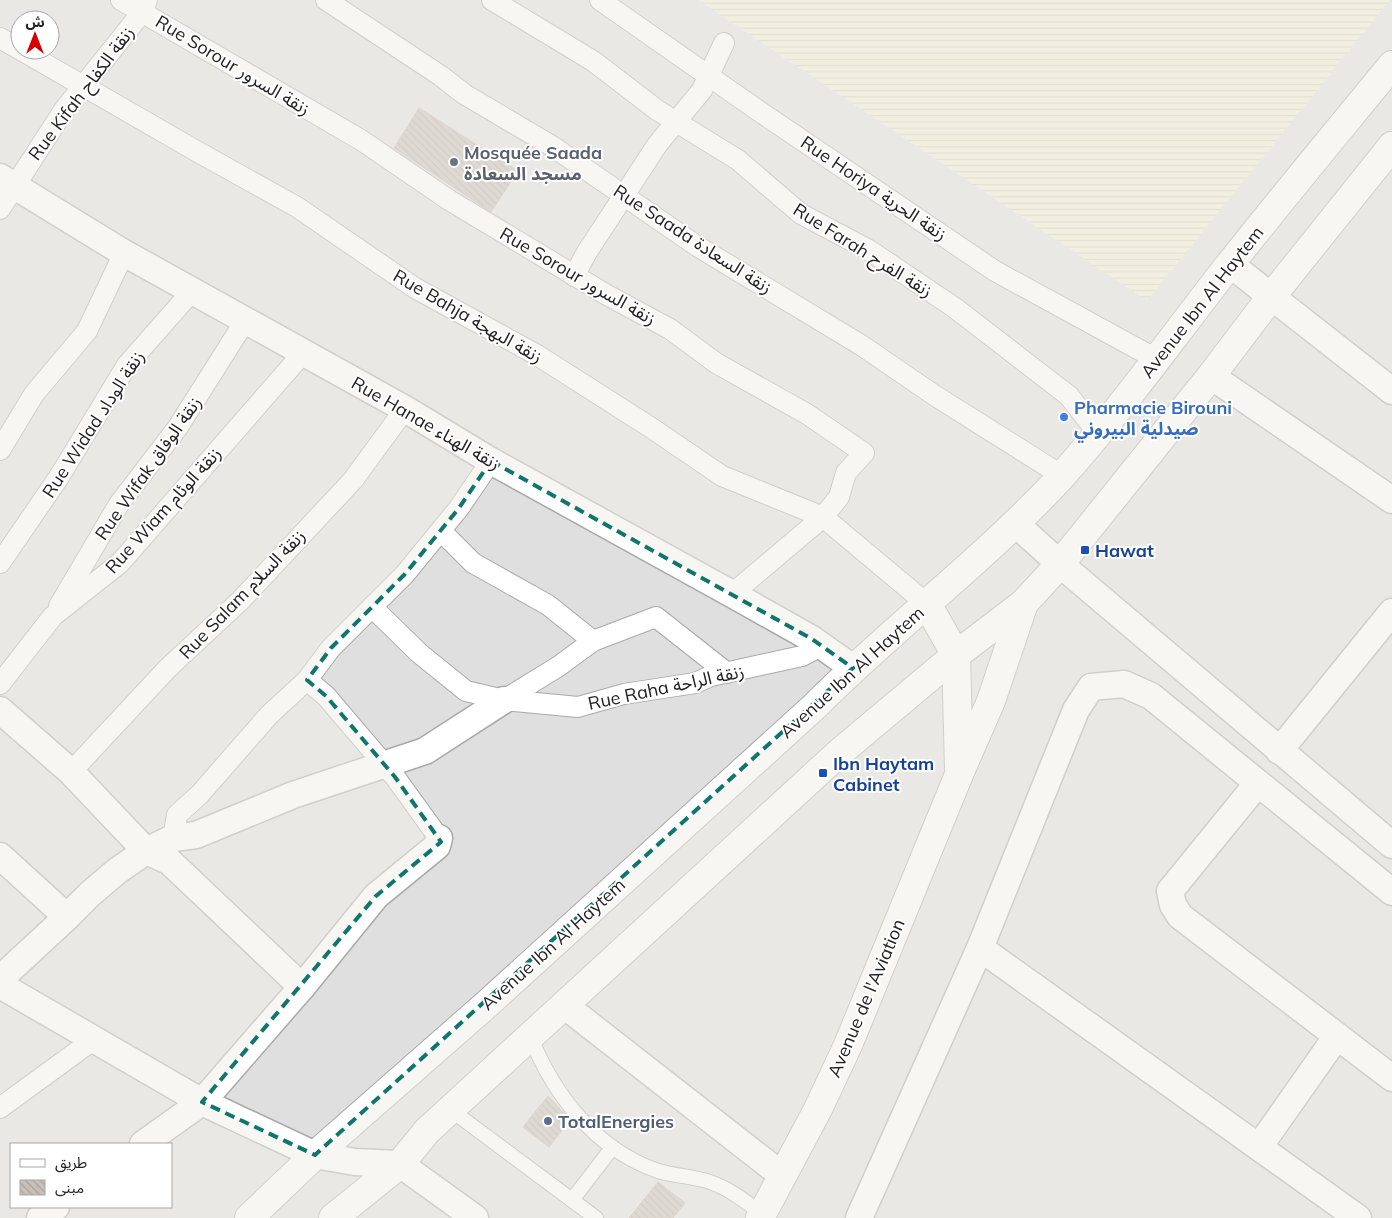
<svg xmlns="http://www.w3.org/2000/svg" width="1392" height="1218" font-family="Mulish,'Noto Sans Arabic',sans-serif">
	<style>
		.residential { fill: #e0dfdf; fill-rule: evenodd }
		.farmland { fill: url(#farmland-rules) }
		.building { fill: url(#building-back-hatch); stroke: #c4b6ab }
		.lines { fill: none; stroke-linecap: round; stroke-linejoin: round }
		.service-casing { stroke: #a9a9a9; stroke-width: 16 }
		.pedestrian-casing { stroke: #a9a9a9; stroke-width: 22 }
		.minor-casing { stroke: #a9a9a9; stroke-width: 29 }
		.tertiary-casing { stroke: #a9a9a9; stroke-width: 30 }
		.service { stroke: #fff; stroke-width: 14 }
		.pedestrian { stroke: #fff; stroke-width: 20 }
		.minor { stroke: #fff; stroke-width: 26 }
		.tertiary { stroke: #fff; stroke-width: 28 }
		.marked { fill: none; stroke: #0f766e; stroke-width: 4; stroke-dasharray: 10 6; stroke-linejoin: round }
		.worship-dot { fill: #6b7280; stroke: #fff; stroke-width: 2 }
		.shop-dot { fill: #3f7fe0; stroke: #fff; stroke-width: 2 }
		.transit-dot { fill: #1a4fb4; stroke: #fff; stroke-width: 2 }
		.service-dot { fill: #5c6f8a; stroke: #fff; stroke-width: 2 }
		.labels { text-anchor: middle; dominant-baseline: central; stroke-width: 4; stroke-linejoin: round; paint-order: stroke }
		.street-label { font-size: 18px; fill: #222; stroke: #fff }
		.worship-label { font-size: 18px; font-weight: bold; fill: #5b616d; stroke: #fff; text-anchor: start }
		.shop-label { font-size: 18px; font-weight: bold; fill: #366cbe; stroke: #fff; text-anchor: start }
		.transit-label { font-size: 18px; font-weight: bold; fill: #164399; stroke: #fff; text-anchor: start }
		.service-label { font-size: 18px; font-weight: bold; fill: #4e5e75; stroke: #fff; text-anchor: start }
	</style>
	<defs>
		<pattern id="farmland-rules" width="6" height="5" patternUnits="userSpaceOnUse" patternTransform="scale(1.25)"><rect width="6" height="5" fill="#eef0d5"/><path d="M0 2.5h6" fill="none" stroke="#ccceb7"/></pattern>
		<pattern id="building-back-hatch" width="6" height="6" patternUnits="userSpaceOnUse" patternTransform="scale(1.25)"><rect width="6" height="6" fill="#c7bfb8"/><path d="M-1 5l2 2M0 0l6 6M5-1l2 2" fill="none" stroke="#aba49e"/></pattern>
	</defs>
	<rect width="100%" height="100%" fill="#f2efe9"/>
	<path class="residential" d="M0,0H1392V1218H0ZM20,20H50V50H20ZM11,1144H171V1207H11Z"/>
	<polygon class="farmland" points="698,0 1390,0 1147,301"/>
	<g class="building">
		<polygon points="419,108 518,171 491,212 394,148"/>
		<polygon points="548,1096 570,1120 549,1147 523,1127"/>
		<polygon points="658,1182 685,1203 673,1218 629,1218"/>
	</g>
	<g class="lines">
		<defs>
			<g id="service">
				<path d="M530,1036C554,1095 595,1149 658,1171C674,1176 693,1176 710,1182C730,1189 745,1201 762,1214"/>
				<polyline points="451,1110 596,1218"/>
				<polyline points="572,1200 612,1148"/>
			</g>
			<g id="pedestrian">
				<polyline points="121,0 361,140 449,200 607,295 670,329 716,363 807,414 864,453 846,473 839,497 823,517 732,594"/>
				<polyline points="326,0 441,76 464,94 552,146 697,246 861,345 934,395 1061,475"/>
				<polyline points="492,0 593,61 657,110 738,160 801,214 869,250 955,308 1069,396 1097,432"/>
				<polyline points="600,0 756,109 995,271 1158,360"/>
				<polyline points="0,38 198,152 297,207 415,288 537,355 650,427 722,476 823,517 927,604"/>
				<polyline points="0,209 64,110 143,11 147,0"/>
				<polyline points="574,276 587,252 657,145 702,90 724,43"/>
				<polyline points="0,450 34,394 87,331 124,253"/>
				<polyline points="441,531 473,563 548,605 593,641"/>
				<polyline points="0,563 59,477 127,365 193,290"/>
				<polyline points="59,606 119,504 178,427 245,321"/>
				<polyline points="372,607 419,653 466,691 504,700 559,666 593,641 656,617 727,673"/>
				<polyline points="307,680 326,696 395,777 439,838"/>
				<polyline points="0,684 53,616 120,563 303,353"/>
				<polyline points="504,700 578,707 624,694 695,683 711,676 802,656 815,649 812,639"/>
				<polyline points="71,772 168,668 240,601 353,480 405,409"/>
				<polyline points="173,838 177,815 200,794 269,715 307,680 331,648 405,574 459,508 491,461"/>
				<polyline points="0,1108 93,1040"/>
			</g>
			<g id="minor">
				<polyline points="0,177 124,253 405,409 491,461 732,594 812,639 853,668"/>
				<polyline points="1230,264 1392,391"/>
				<polyline points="1211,376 1392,500"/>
				<polyline points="1016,524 1060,564 1392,845"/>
				<polyline points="0,710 71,772 146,851 169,861 302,987"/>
				<polyline points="1279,751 1392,612"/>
				<polyline points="1258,783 1170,891 1173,905 1180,916 1392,1078"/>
				<polyline points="0,856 67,917 90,894 117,871 146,851 173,838 196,835 293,795 425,751 504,700"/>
				<polyline points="980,948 1358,1218"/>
				<polyline points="0,979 67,917"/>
				<polyline points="0,985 202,1102 315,1155 355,1162 400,1164 475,1218"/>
				<polyline points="564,1005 783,1176"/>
				<polyline points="143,1144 202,1102 302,987 376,896 437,846 439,838"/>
				<polyline points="1259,1147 1337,1036"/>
				<polyline points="40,1218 56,1207"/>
				<polyline points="859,1218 980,948 1076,710 1091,687 1124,684 1151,696 1392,892"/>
			</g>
			<g id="tertiary">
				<polyline points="927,604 956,655 959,768"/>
				<path d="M249,1218L315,1155L487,1004L815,706C894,627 984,560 1060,478C1121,410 1174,335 1230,264C1283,197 1338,131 1392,65"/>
				<polyline points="333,1218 400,1164 427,1131 839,753 956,655 1024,603 1060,564 1211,376 1271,297 1392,146"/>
				<polyline points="760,1218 818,1109 848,1045 960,772 991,701 1024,603"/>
			</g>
		</defs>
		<use href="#service" class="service-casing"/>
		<use href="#pedestrian" class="pedestrian-casing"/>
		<use href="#minor" class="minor-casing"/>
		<use href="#tertiary" class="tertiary-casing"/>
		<use href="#service" class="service"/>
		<use href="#pedestrian" class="pedestrian"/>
		<use href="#minor" class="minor"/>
		<use href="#tertiary" class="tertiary"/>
	</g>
	<path d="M0 0H1392V1218H0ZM491,461L812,639L853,668L315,1155L202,1102L376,896L441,842L395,777L326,696L307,680L331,648L405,574L459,508Z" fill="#f2efe9" fill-opacity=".55" fill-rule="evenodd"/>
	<path class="marked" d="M491,461L812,639L853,668L315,1155L202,1102L376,896L441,842L395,777L326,696L307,680L331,648L405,574L459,508Z"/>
	<circle class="worship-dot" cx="454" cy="162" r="5"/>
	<circle class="shop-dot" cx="1064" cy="417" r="5"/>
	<g class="transit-dot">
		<rect x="1080" y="545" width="10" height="10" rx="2.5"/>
		<rect x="818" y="768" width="10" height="10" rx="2.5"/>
	</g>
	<circle class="service-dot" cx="548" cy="1121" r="5"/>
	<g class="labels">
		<g class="street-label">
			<text transform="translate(233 65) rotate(31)">Rue Sorour زنقة السرور</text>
			<text transform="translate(81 93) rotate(-53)">Rue Kifah زنقة الكفاح</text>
			<text transform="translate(874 188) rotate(34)">Rue Horiya زنقة الحرية</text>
			<text transform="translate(693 239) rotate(33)">Rue Saada زنقة السعادة</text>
			<text transform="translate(863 250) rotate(32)">Rue Farah زنقة الفرح</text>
			<text transform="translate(578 276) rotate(30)">Rue Sorour زنقة السرور</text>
			<text transform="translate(1202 302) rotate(-52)">Avenue Ibn Al Haytem</text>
			<text transform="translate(468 316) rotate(30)">Rue Bahja زنقة البهجة</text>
			<text transform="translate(426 423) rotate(30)">Rue Hanae زنقة الهناء</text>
			<text transform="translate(93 424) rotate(-57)">Rue Widad زنقة الوداد</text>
			<text transform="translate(148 468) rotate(-55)">Rue Wifak زنقة الوفاق</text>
			<text transform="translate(163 510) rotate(-48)">Rue Wiam زنقة الوئام</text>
			<text transform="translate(242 594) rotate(-46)">Rue Salam زنقة السلام</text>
			<text transform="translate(852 672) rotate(-42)">Avenue Ibn Al Haytem</text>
			<text transform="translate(666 687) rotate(-12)">Rue Raha زنقة الراحة</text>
			<text transform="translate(553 944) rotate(-42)">Avenue Ibn Al Haytem</text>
			<text transform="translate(866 998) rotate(-67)">Avenue de l'Aviation</text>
		</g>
		<g class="worship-label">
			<text x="464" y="152">Mosquée Saada<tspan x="464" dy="21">مسجد السعادة</tspan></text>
		</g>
		<g class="shop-label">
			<text x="1074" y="407">Pharmacie Birouni<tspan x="1074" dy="21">صيدلية البيروني</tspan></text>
		</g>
		<g class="transit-label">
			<text x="1095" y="550">Hawat</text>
			<text x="833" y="763">Ibn Haytam<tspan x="833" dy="21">Cabinet</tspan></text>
		</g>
		<g class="service-label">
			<text x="558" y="1121">TotalEnergies</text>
		</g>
	</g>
	<rect x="10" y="1143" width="162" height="65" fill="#ffffff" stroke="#a7a7a7"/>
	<rect x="20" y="1159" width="25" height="8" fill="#ffffff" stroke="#a7a7a7"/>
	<text x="55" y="1168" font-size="15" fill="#222222">طريق</text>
	<rect x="20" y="1180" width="25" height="15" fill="url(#building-back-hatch)" stroke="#a7a7a7"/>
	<text x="55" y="1193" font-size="15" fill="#222222">مبنى</text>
	<g transform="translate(35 35)"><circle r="24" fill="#ffffff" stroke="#a7a7a7"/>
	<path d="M0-4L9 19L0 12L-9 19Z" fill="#d40000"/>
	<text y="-8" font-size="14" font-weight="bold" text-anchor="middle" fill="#222222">ش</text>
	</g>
</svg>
